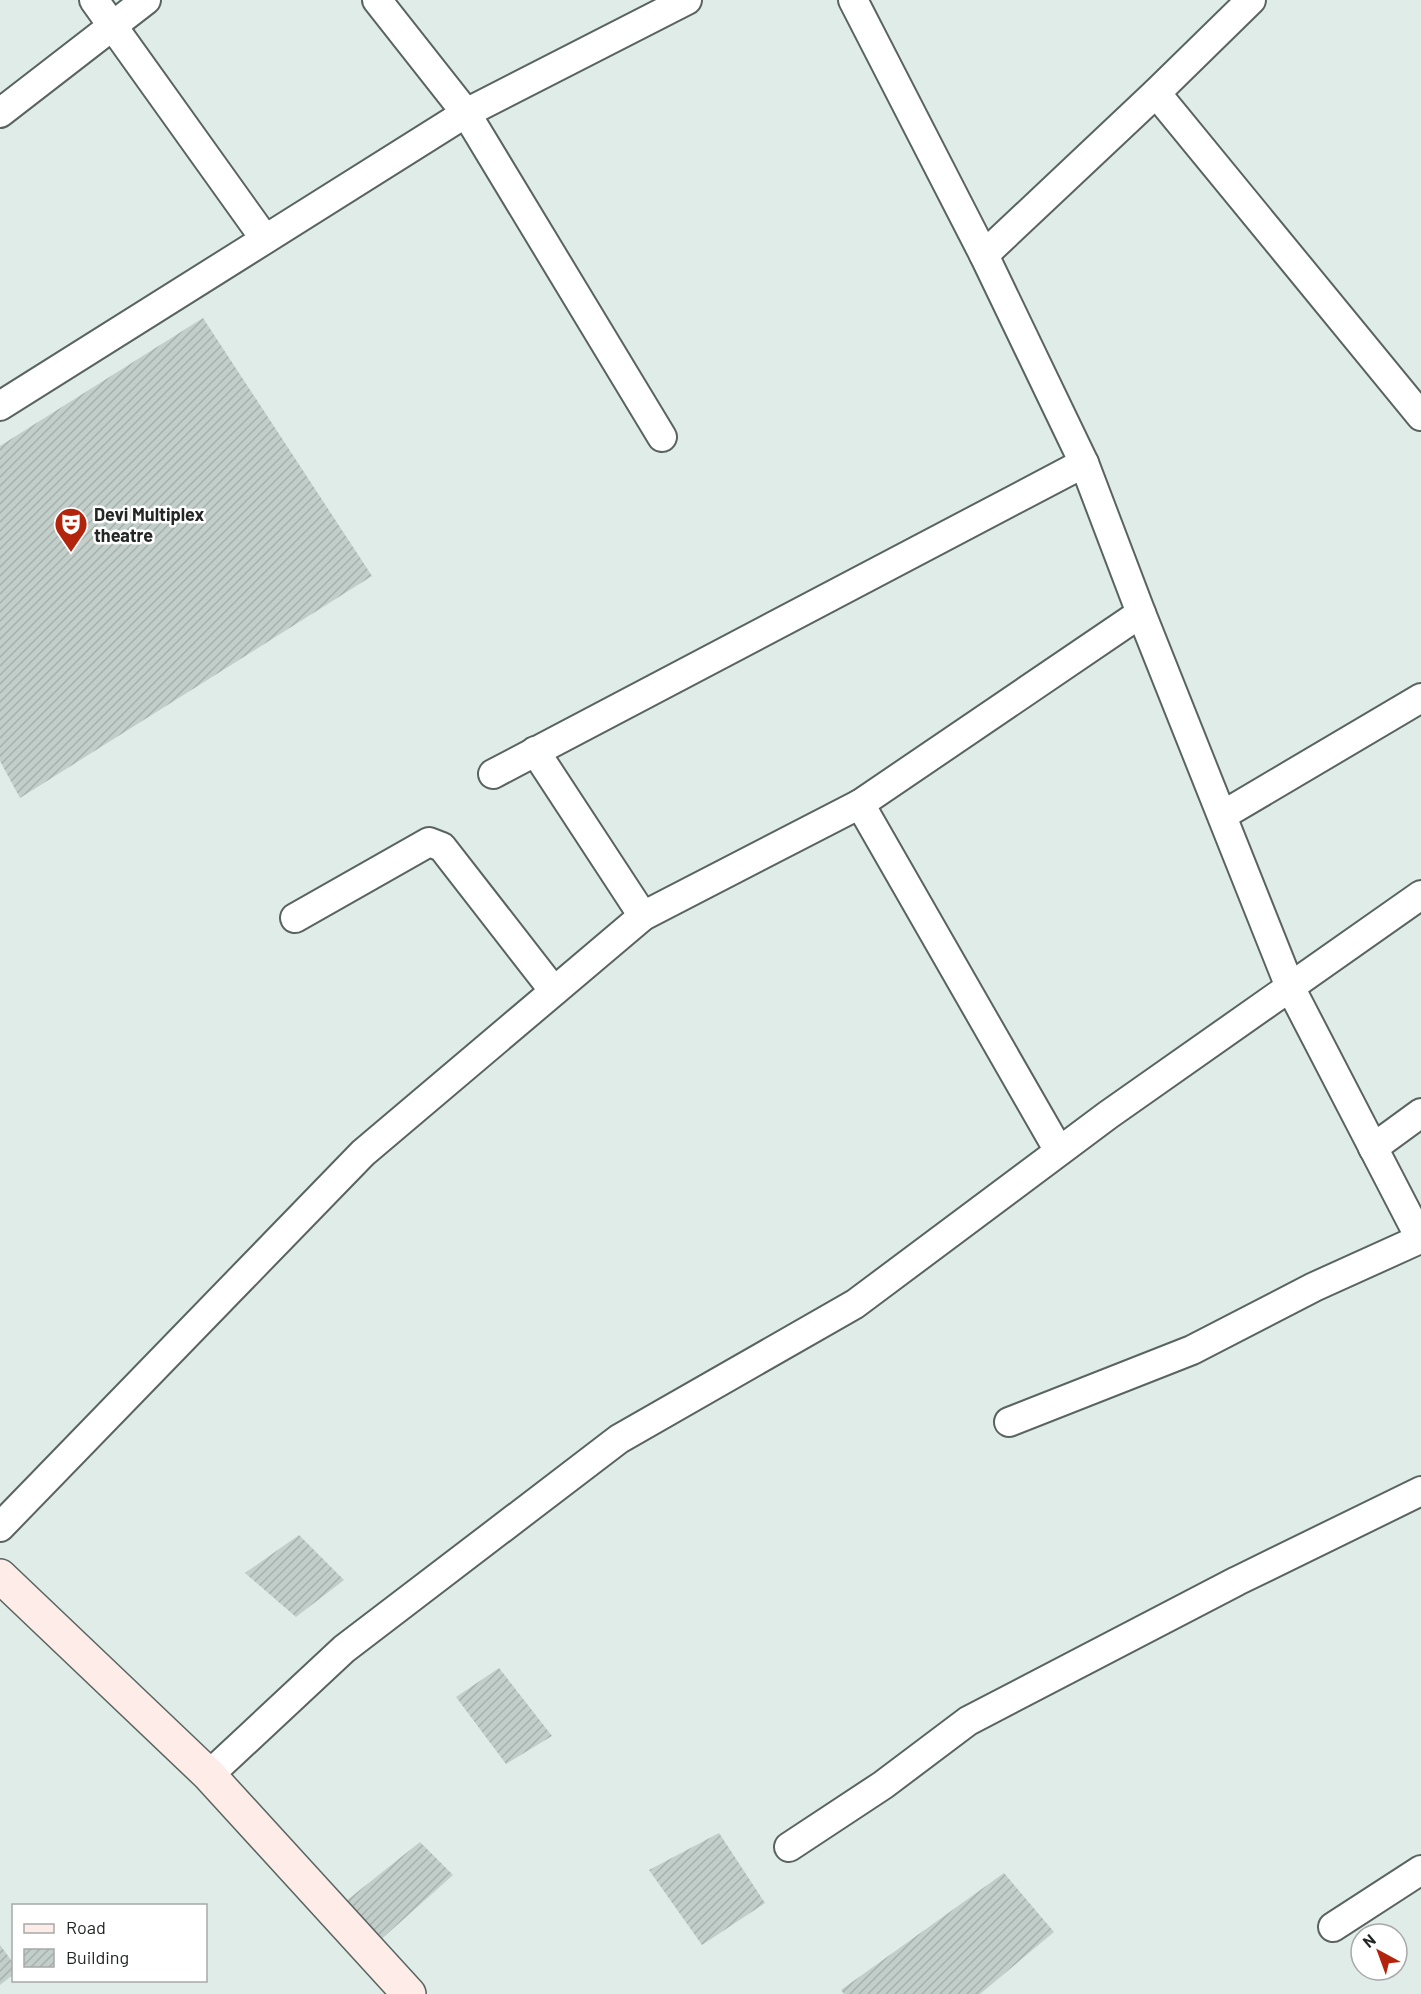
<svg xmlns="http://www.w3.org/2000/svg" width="1421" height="1994" font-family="Barlow,sans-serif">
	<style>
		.building { fill: url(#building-hatch) }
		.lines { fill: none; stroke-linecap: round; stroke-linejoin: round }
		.street-casing { stroke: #596460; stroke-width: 32 }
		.secondary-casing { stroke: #596460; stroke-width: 36 }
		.street { stroke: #fff; stroke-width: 28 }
		.secondary { stroke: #feece8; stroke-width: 33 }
		.labels { text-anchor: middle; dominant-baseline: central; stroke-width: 5; stroke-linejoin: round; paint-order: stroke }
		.poi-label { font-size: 18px; font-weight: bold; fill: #222725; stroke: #fff; text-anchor: start }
	</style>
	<defs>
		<pattern id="building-hatch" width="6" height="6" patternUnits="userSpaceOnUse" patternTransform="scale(1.5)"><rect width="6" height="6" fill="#c2ceca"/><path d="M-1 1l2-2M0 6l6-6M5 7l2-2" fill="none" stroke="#a6b1ad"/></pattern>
	</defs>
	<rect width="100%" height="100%" fill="#e0ece8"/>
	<g class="building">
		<polygon points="203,318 372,576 20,798 0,761 0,446"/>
		<polygon points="299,1535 344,1580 296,1617 245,1573"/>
		<polygon points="499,1668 552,1736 506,1764 456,1697"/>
		<polygon points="719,1833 765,1903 702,1945 649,1870"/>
		<polygon points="420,1842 453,1875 377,1943 341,1905"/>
		<polygon points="1004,1873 1054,1932 980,1994 844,1994 841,1990"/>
		<polygon points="0,1945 14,1964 14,1974 0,1985"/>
	</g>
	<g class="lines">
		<defs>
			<g id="street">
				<polyline points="94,0 265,239"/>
				<polyline points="1156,93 1421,416"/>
				<polyline points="0,113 146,0"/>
				<polyline points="984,255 1156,93 1251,0"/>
				<polyline points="0,406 466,113 377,0"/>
				<polyline points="662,437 466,113 687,0"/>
				<polyline points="1141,613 1290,987 1421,1240"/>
				<polyline points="535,751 643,916"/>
				<polyline points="493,774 1084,463"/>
				<polyline points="860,804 1059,1151"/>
				<polyline points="1223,815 1421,698"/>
				<polyline points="295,918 429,842 442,847 554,991"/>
				<polyline points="1373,1148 1421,1113"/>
				<polyline points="1009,1422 1192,1350 1314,1287 1420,1239"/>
				<polyline points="0,1527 363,1153 643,916 860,804 1141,613 1084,463 984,255 853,0"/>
				<polyline points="209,1775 344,1649 619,1439 855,1304 1108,1115 1421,895"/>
				<polyline points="789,1847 883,1785 968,1721 1237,1581 1421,1491"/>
				<polyline points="1333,1927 1421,1870"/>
			</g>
			<polyline id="secondary" points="0,1576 209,1775 409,1994"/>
		</defs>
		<use href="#street" class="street-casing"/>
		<use href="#secondary" class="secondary-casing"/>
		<use href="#street" class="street"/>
		<use href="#secondary" class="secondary"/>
	</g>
	<defs>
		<symbol id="theatre-pin" viewBox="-11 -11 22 30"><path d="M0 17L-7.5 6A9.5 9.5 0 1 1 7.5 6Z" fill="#b2250c" stroke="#fff"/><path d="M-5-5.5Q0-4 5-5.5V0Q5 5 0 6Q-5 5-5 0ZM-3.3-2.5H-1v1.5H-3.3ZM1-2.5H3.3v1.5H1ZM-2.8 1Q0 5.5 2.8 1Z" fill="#fff"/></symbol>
	</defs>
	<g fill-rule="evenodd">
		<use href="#theatre-pin" x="52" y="505" width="38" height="52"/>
	</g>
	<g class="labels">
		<g class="poi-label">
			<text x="94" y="514">Devi Multiplex<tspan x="94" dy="21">theatre</tspan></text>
		</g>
	</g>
	<rect x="12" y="1904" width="195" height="78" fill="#ffffff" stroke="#a7a9a8" stroke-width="1.5"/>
	<rect x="24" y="1924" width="30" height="9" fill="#feece8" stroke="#a7a9a8" stroke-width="1.5"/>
	<text x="66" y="1934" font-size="18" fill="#222725">Road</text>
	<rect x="24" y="1949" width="30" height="18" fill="url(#building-hatch)" stroke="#a7a9a8" stroke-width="1.5"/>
	<text x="66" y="1964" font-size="18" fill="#222725">Building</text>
	<g transform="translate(1379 1952) rotate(319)"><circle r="28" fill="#ffffff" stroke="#a7a9a8" stroke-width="1.5"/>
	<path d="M0-4.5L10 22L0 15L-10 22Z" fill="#b2250c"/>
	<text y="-9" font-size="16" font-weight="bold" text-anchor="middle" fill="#222725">N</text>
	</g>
</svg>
